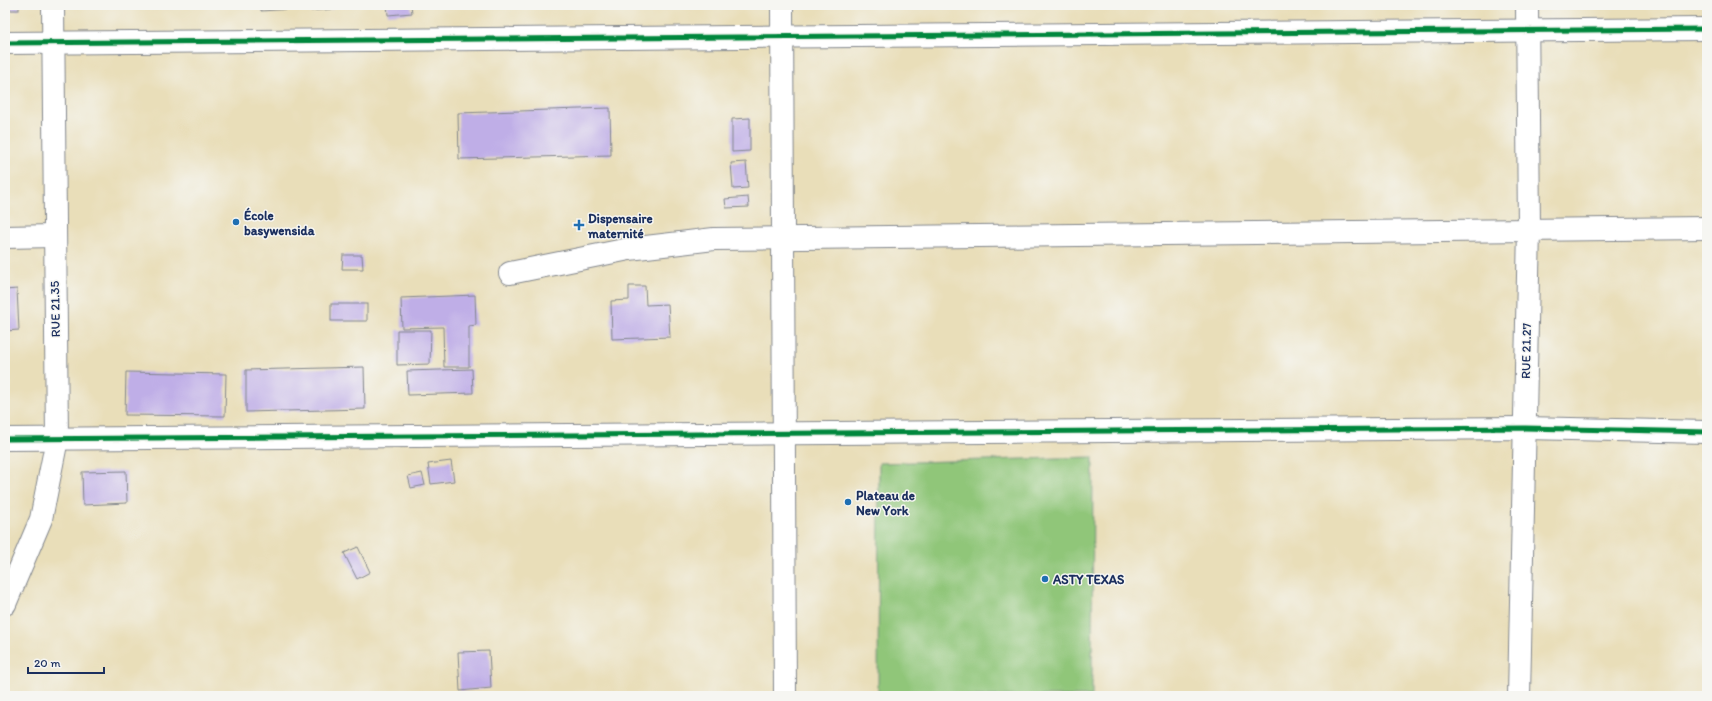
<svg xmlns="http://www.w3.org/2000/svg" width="1712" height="701" font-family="Itim,sans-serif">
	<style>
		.green { fill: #90c679; stroke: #567a6c }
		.building { fill: #bfaee7 }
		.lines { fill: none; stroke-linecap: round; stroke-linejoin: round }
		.minor-casing { stroke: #82868c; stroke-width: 24 }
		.minor { stroke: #fff; stroke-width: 22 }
		.cycleway-casing { stroke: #f6f6f2; stroke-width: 8 }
		.cycleway { stroke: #00873e; stroke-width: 5 }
		.poi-dot { fill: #1f6fb2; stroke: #f6f6f2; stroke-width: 1.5 }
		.labels { text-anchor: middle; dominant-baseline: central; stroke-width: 3; stroke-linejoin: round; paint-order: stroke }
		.poi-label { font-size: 13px; font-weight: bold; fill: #1b2f5e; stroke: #f6f6f2; text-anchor: start }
		.street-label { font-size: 13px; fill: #1b2f5e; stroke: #f6f6f2 }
	</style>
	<rect width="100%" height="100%" fill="#f6f6f2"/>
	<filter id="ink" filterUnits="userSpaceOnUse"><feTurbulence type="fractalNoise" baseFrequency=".025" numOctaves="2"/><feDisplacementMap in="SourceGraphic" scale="8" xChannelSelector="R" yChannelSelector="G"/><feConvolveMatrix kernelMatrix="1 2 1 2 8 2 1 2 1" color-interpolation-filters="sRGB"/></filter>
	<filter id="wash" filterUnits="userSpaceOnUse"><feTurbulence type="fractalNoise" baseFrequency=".012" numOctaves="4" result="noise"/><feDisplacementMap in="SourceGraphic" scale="16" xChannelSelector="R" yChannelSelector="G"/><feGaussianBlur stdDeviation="0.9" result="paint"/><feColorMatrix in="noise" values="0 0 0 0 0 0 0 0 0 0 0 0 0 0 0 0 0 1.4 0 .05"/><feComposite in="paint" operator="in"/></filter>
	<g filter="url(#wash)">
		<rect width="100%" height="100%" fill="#e9deb9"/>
		<polygon class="green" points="1093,457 1092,696 878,696 879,463"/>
		<g id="blocks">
			<g class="building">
				<rect x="5" y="5" width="14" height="5"/>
				<polygon points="261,5 291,5 291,9 261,11"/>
				<polygon points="311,5 334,5 334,9 311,11"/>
				<polygon points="387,5 411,5 412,13 388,15"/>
				<polygon points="610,108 611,155 459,159 458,113"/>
				<polygon points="750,118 750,151 732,152 732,119"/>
				<polygon points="746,162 748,188 733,189 731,163"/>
				<polygon points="748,197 749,207 726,208 725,199"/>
				<polygon points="343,255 362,255 363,269 342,269"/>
				<polygon points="629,286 645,286 646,305 668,304 670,337 612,339 611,301 629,300"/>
				<polygon points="17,289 19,330 5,331 5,290"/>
				<polygon points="475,295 476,325 469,326 469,367 444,367 443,327 402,328 401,298"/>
				<rect x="331" y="304" width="36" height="17"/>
				<polygon points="397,330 431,330 430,364 397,365"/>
				<polygon points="364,367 365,409 246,412 246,370"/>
				<polygon points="472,369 473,393 408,395 407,371"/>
				<polygon points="126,372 226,374 225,416 125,415"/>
				<polygon points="451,461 454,481 431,484 428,464"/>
				<polygon points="126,471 127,503 83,505 82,472"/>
				<polygon points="422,473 425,485 411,488 408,476"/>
				<polygon points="358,547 370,572 357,579 344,553"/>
				<polygon points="489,651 491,688 460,691 458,652"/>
			</g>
		</g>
	</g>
	<g filter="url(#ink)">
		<use href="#blocks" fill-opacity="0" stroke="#82868c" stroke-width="1"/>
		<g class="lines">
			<defs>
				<g id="minor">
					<polyline points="782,5 785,696"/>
					<polyline points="5,43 1707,29"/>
					<polyline points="5,237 54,236"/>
					<polyline points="510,273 629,249 714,239 1707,228"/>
					<polyline points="5,439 1525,428 1707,432"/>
					<polyline points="5,604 41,519 57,439 53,5"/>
					<polyline points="1519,696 1529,229 1527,5"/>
				</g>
			</defs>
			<use href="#minor" class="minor-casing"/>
			<use href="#minor" class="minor"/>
			<defs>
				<g id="cycleway">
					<polyline points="5,43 1707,29"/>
					<polyline points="5,439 1525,428 1707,432"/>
				</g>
			</defs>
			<use href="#cycleway" class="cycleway-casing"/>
			<use href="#cycleway" class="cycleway"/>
		</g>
	</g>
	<g class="poi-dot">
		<circle cx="236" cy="222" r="4"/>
		<path d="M577 219h4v4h4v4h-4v4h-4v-4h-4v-4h4z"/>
		<circle cx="848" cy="502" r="4"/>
		<circle cx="1045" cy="579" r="4"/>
	</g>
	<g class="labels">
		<g class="poi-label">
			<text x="244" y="215">École<tspan x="244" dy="15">basywensida</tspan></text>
			<text x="588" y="218">Dispensaire<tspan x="588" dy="15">maternité</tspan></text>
			<text x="856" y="495">Plateau de<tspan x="856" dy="15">New York</tspan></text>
			<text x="1053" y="579">ASTY TEXAS</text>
		</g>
		<g class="street-label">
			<text transform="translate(55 309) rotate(-91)">RUE 21.35</text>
			<text transform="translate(1526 351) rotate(-89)">RUE 21.27</text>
		</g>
	</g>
	<rect width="1712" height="701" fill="none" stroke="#f6f6f2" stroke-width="20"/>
	<path d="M28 667v6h76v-6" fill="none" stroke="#1b2f5e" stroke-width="2"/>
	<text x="34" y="667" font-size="12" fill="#1b2f5e" stroke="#f6f6f2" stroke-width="3" paint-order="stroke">20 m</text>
</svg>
